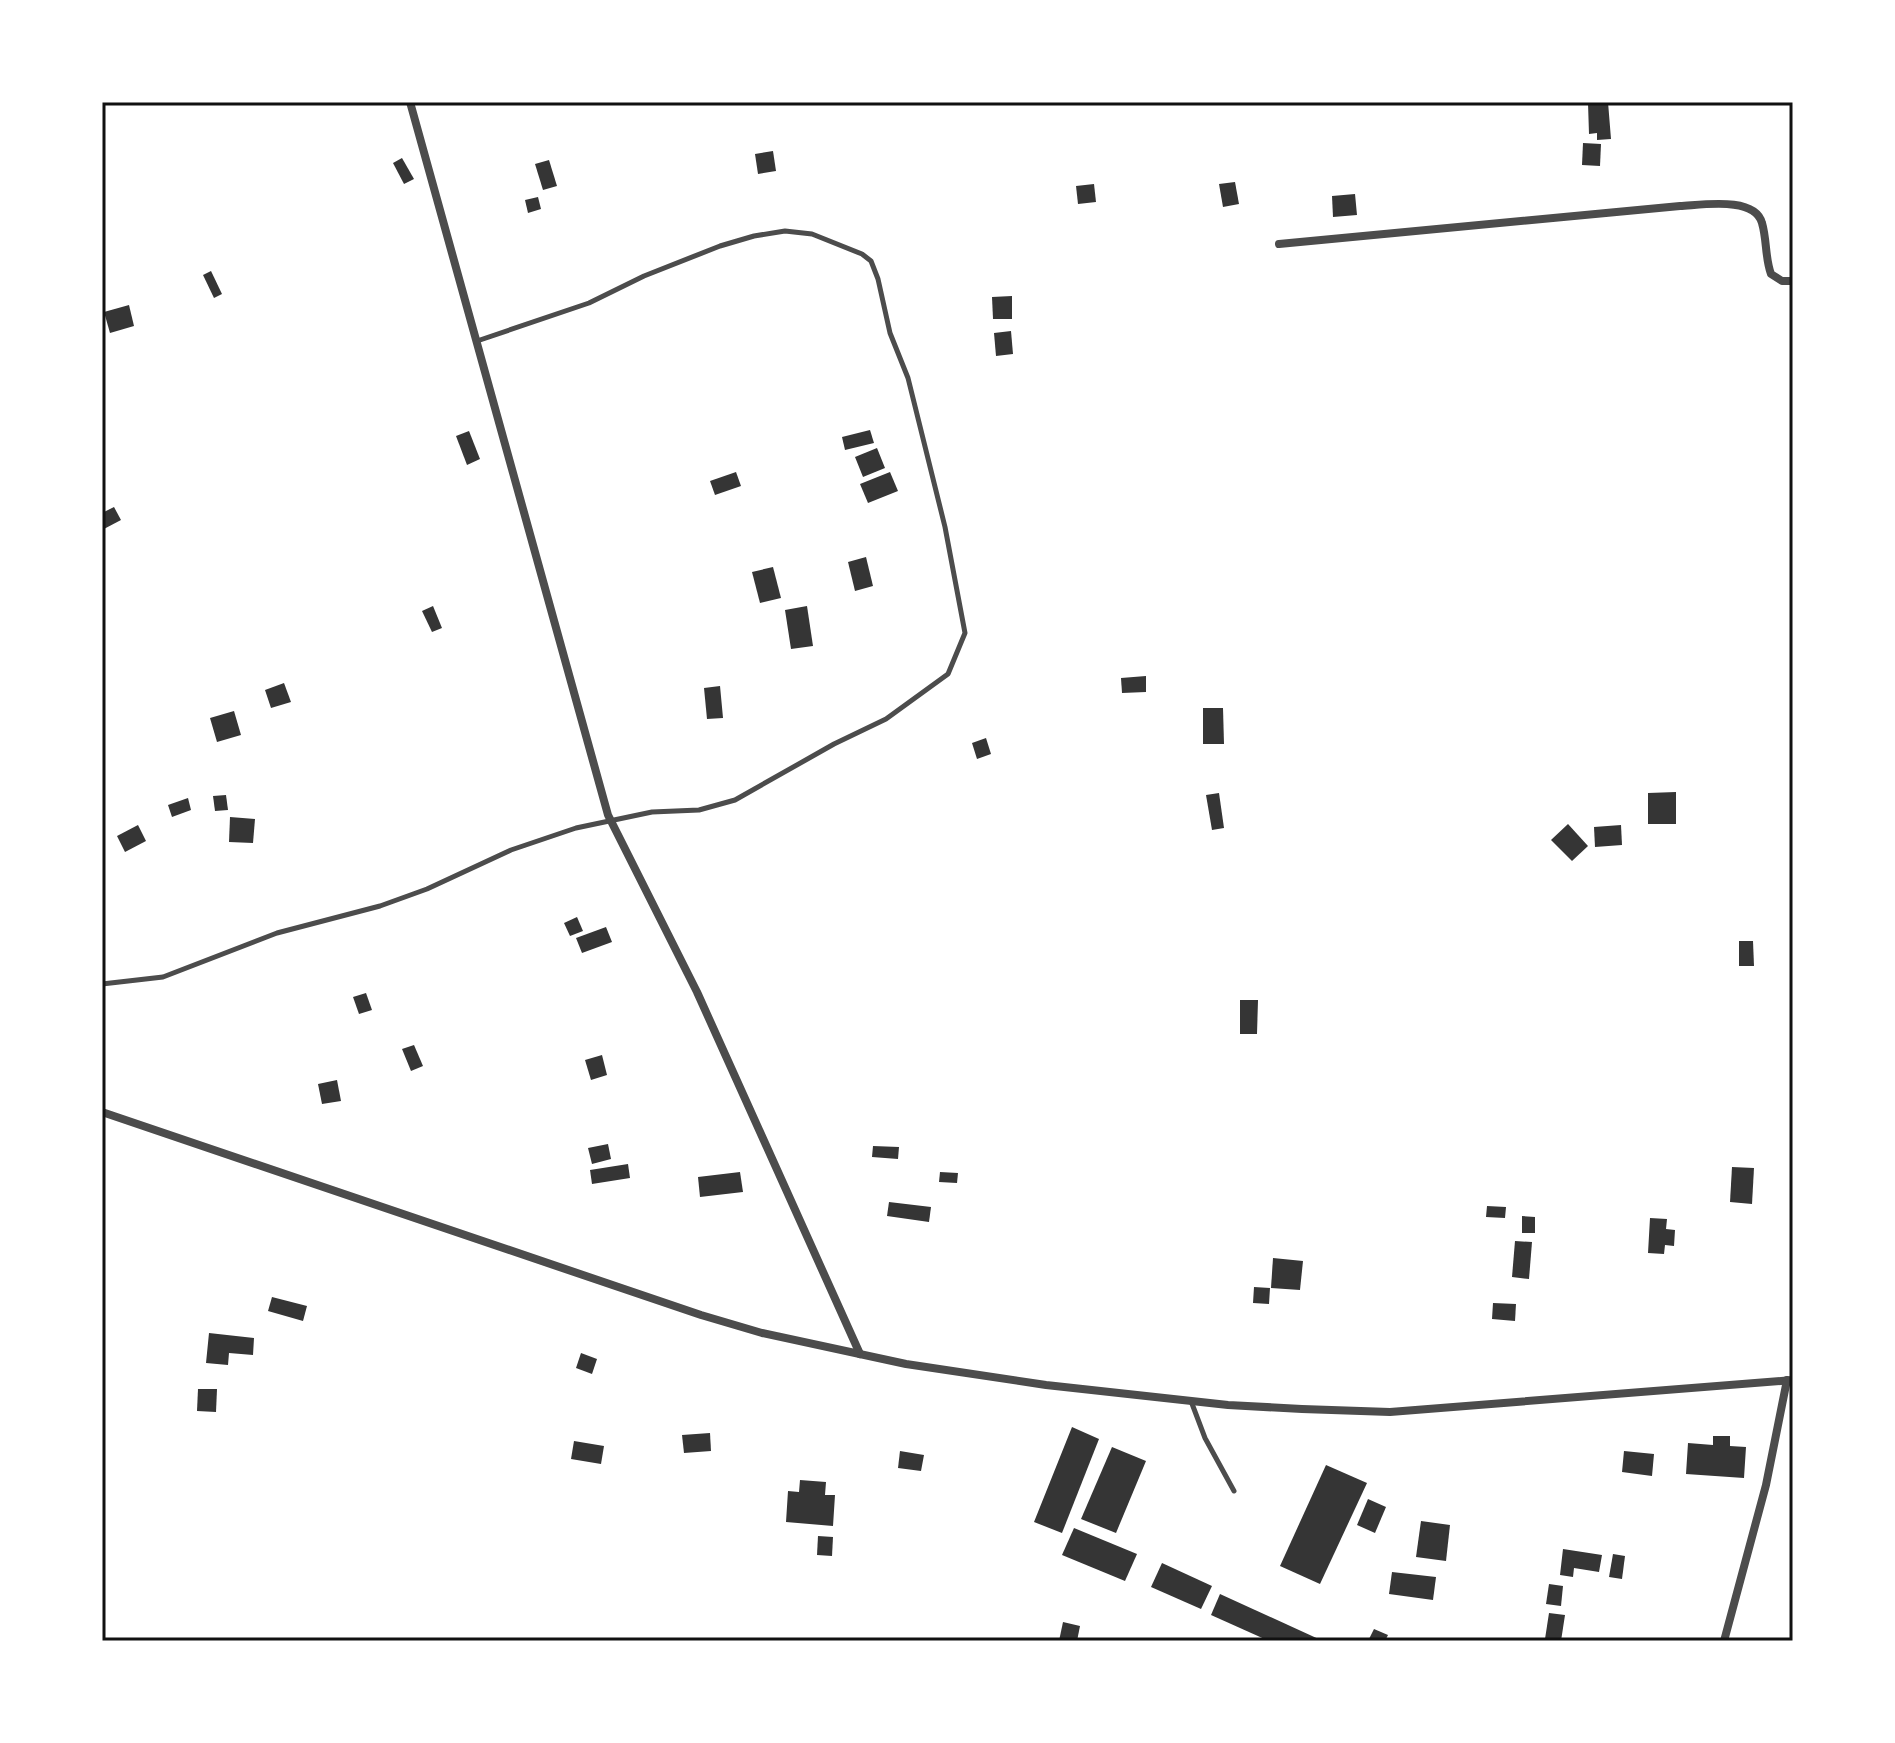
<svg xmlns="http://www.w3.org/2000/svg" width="1895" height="1743" font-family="Commissioner,sans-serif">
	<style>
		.building { fill: #353535 }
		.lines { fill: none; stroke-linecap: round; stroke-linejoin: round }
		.service { stroke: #4c4c4c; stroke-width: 5 }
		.minor { stroke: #4c4c4c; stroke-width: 8 }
		.neatline { fill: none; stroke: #111; stroke-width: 3 }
	</style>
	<rect width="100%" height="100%" fill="#fff"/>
	<g class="building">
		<polygon points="1608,102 1611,139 1597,140 1597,133 1589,134 1588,103"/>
		<polygon points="1583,143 1601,144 1600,166 1582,165"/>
		<polygon points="773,151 776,171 758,174 755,154"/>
		<polygon points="402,158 414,179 404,184 393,163"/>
		<polygon points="549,160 557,186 543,190 535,164"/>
		<polygon points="1235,182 1239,204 1223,207 1219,184"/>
		<polygon points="1094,184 1096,202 1078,204 1076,186"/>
		<polygon points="1355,194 1357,215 1333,217 1332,196"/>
		<polygon points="538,197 541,209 528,213 525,200"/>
		<polygon points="211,271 222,294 214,298 203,275"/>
		<polygon points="1012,296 1012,319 993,319 992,297"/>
		<polygon points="129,305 134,326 110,333 104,312"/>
		<polygon points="1011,331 1013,354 996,356 994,333"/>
		<polygon points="870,430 874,443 845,450 842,437"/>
		<polygon points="469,431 480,459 467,465 456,436"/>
		<polygon points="877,448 885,468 863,477 855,457"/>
		<polygon points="736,472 741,486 715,495 710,481"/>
		<polygon points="890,472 898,491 868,503 860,484"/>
		<polygon points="114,507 121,520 102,530 102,513"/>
		<polygon points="866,557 873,586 855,591 848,562"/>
		<polygon points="773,567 781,598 760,603 752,572"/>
		<polygon points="433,606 442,628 432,632 422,611"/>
		<polygon points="807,606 813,646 791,649 785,610"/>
		<polygon points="1146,676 1146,692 1122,693 1121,678"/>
		<polygon points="284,683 291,702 271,708 265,690"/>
		<polygon points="720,686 723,718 707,719 704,688"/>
		<polygon points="1203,708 1223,708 1224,744 1203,744"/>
		<polygon points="234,711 241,735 217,742 210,718"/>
		<polygon points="986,738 991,754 977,759 972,743"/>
		<polygon points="1676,792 1676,824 1648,824 1648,793"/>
		<polygon points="1219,793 1224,828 1212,830 1206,795"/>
		<polygon points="226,795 228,810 215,811 213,796"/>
		<polygon points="188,798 191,810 172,817 168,805"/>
		<polygon points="230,817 255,819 253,843 229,842"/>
		<polygon points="1568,824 1588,846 1572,861 1551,840"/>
		<polygon points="138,825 146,841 125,852 117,836"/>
		<polygon points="1621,825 1622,845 1595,847 1594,827"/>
		<polygon points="577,917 583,931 570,936 564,923"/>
		<polygon points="606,927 612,942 582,953 576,938"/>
		<polygon points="1739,941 1753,941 1754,966 1739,966"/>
		<polygon points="366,993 372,1010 359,1014 353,997"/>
		<polygon points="1240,1000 1258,1000 1257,1034 1240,1034"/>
		<polygon points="414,1045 423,1066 411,1071 402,1049"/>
		<polygon points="602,1055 607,1075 591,1080 585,1060"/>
		<polygon points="337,1080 341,1101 322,1104 318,1084"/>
		<polygon points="608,1144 611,1159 592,1164 588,1148"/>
		<polygon points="873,1146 899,1147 898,1159 872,1157"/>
		<polygon points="628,1164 630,1178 592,1184 590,1170"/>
		<polygon points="1732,1167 1754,1168 1752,1204 1730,1202"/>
		<polygon points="740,1172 743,1192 700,1197 698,1177"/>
		<polygon points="940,1172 958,1173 957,1183 939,1182"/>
		<polygon points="889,1202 931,1207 929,1222 887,1216"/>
		<polygon points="1487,1206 1506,1207 1505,1218 1486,1217"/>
		<polygon points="1522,1216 1535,1217 1535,1233 1522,1233"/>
		<polygon points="1650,1218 1667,1219 1666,1229 1675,1230 1674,1246 1665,1245 1664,1254 1648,1253"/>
		<polygon points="1515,1241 1532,1242 1529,1279 1512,1277"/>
		<polygon points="1273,1258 1303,1261 1300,1290 1271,1288"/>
		<polygon points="1254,1287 1270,1288 1269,1304 1253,1303"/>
		<polygon points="272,1297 307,1306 303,1321 268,1311"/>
		<polygon points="1493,1303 1516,1304 1515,1321 1492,1319"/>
		<polygon points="209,1333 254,1338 253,1355 229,1353 228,1365 206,1363"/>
		<polygon points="581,1353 597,1359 592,1374 576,1368"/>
		<polygon points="198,1389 217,1389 216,1412 197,1411"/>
		<polygon points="1072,1427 1099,1439 1062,1533 1034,1522"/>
		<polygon points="710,1433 711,1451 684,1453 682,1435"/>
		<polygon points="1713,1436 1730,1436 1730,1446 1746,1447 1744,1478 1686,1474 1688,1443 1713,1445"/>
		<polygon points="574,1441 604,1446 601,1464 571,1459"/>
		<polygon points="1112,1447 1146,1461 1116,1533 1081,1519"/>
		<polygon points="900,1451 924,1455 921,1471 898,1468"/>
		<polygon points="1624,1451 1654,1454 1652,1476 1622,1472"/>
		<polygon points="1326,1465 1367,1483 1320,1584 1280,1566"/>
		<polygon points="800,1480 826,1482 825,1495 835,1495 833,1526 786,1522 788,1491 799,1492"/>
		<polygon points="1368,1499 1386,1507 1375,1533 1357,1525"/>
		<polygon points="1421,1521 1450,1525 1446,1561 1416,1557"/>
		<polygon points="1074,1528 1137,1554 1125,1581 1062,1555"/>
		<polygon points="818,1536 833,1537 832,1556 817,1555"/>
		<polygon points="1563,1549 1602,1555 1599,1572 1574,1568 1573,1577 1560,1575"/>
		<polygon points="1613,1554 1625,1556 1622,1579 1609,1577"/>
		<polygon points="1162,1563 1212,1586 1201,1609 1151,1587"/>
		<polygon points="1392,1572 1436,1577 1433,1600 1389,1594"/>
		<polygon points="1549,1584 1563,1586 1561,1606 1546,1604"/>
		<polygon points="1220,1594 1323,1641 1269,1641 1211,1615"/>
		<polygon points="1549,1613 1565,1615 1561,1641 1545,1639"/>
		<polygon points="1063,1622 1080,1626 1077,1641 1059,1641"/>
		<polygon points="1374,1629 1388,1635 1385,1641 1368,1641"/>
	</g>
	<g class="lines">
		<g class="service">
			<polyline points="102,984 163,977 277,933 380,906 427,889 511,850 576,828 652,812 699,810 735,800 834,744 886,719 948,674 965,633 945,527 908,378 890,333 878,279 871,261 862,254 812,234 785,231 754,236 720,246 644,276 589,303 477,341"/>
			<polyline points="1191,1401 1205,1438 1234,1491"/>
		</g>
		<g class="minor">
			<polyline points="410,102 608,815 697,992 860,1354"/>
			<path d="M1279,244L1680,206C1702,205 1755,196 1762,223C1767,240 1765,258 1771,274L1782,281H1793"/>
			<polyline points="102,1112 701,1315 762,1333 906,1364 1046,1385 1228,1405 1302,1409 1390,1412 1793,1380"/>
			<polyline points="1724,1641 1766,1485 1787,1380"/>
		</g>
	</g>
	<rect width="1895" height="1743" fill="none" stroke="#ffffff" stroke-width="208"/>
	<rect x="104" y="104" width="1687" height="1535" class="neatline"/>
</svg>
